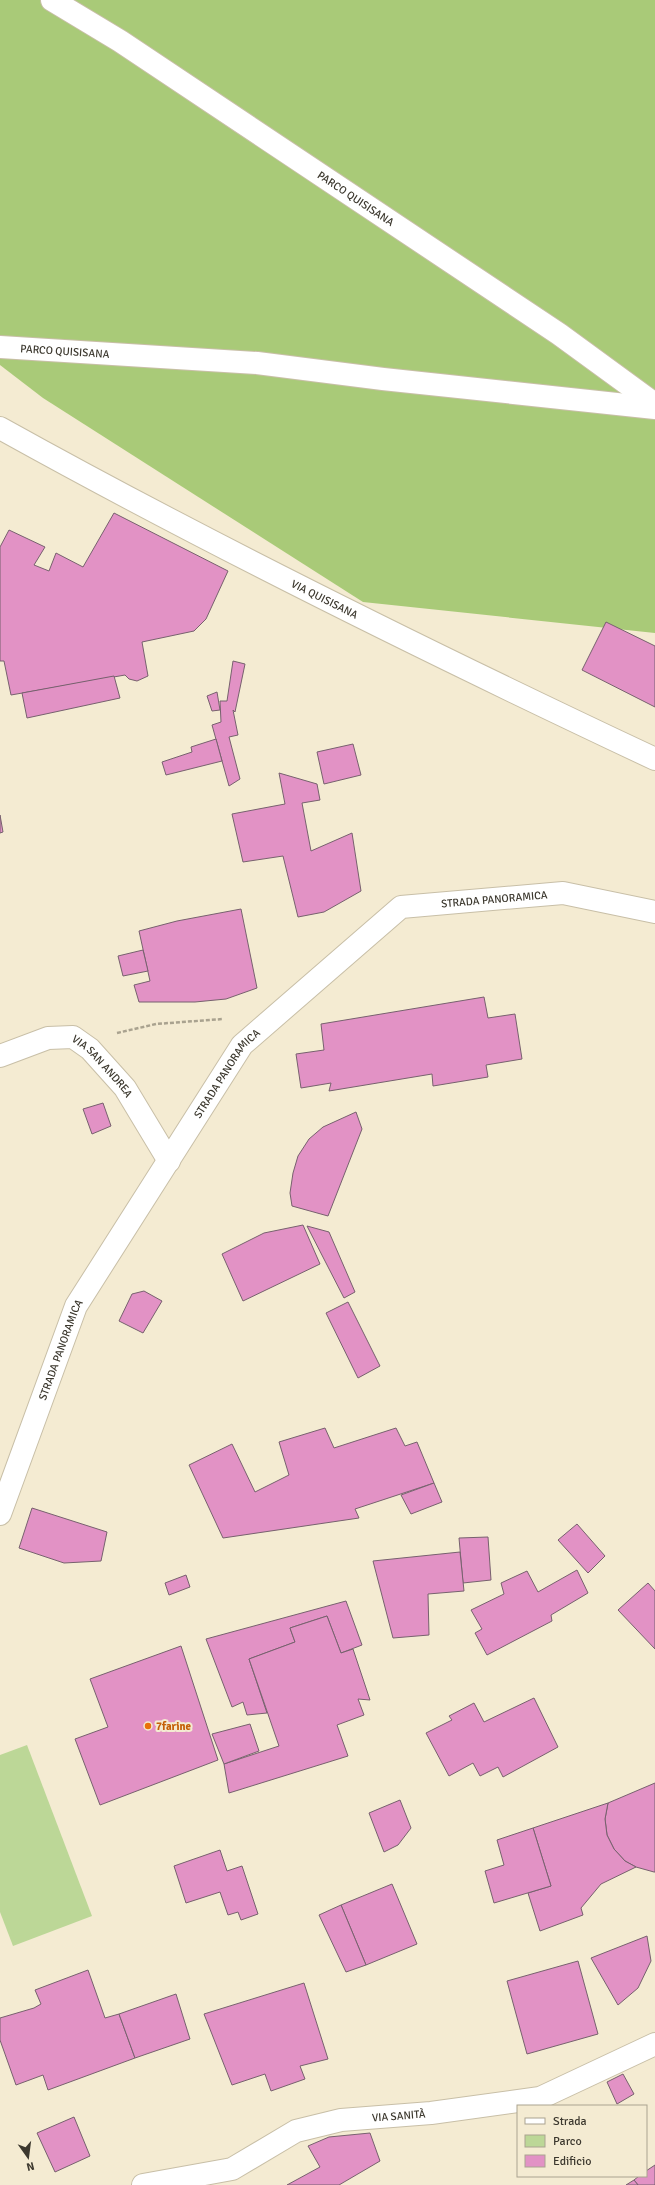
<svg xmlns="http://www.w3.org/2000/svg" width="655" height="2185" font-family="Signika,sans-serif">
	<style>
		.green { fill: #bcd797 }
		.forest { fill: #a9ca78 }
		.building { fill: #e292c5; stroke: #77616e }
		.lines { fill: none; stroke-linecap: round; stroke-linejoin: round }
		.minor-casing { stroke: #c8bfa7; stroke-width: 24 }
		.major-casing { stroke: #c8bfa7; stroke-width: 24 }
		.path { stroke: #a9a28f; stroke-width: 2.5; stroke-dasharray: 4 2; stroke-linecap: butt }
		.minor { stroke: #fff; stroke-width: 22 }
		.major { stroke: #fff; stroke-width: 22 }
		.food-dot { fill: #e8710a; stroke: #f4ebd2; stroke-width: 1.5 }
		.labels { text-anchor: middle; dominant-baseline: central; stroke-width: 4; stroke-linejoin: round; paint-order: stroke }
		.street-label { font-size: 11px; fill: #3c382e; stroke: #f4ebd2 }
		.food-label { font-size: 11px; font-weight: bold; fill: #c56008; stroke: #f4ebd2; text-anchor: start }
	</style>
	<rect width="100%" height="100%" fill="#f4ebd2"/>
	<polygon class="green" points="27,1745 92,1916 13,1946 0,1912 0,1755"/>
	<polygon class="forest" points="0,0 655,0 655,633 363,602 43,398 0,365"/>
	<g class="building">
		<polygon points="114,513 228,571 206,619 194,631 142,642 148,676 137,681 129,679 125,675 11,695 4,661 0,661 0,547 9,530 45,547 34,565 49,571 56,553 83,567"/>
		<polygon points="606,622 655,646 655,707 582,670"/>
		<polygon points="233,661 245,664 235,712 233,710 238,735 229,737 240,779 229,786 212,725 221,722 220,701 227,701"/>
		<polygon points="114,676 120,698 27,718 22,693"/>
		<polygon points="217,692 220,710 212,711 207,696"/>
		<polygon points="216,739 222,761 166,775 162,762 192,752 191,747"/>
		<polygon points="353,744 361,775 324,784 317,752"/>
		<polygon points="279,773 317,784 320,800 302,803 311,851 352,833 361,891 324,912 298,917 283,856 243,862 232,814 285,804"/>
		<polygon points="0,815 3,832 0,833"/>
		<polygon points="241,909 257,988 226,999 195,1002 139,1002 134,985 150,981 139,931 177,921"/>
		<polygon points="143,950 148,971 123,976 118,956"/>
		<polygon points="484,997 488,1018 515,1014 522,1059 486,1065 488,1077 433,1086 432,1074 329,1091 331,1083 301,1088 296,1054 324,1050 321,1024"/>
		<polygon points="103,1103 111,1126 92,1134 83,1109"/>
		<polygon points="356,1112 362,1129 328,1216 292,1206 290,1193 293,1173 298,1156 309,1139 323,1127"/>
		<polygon points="303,1225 320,1264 243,1301 222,1254 264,1233"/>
		<polygon points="307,1226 329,1232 355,1292 344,1298"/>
		<polygon points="144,1291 162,1301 143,1333 119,1321 132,1294"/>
		<polygon points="348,1302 380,1366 358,1378 326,1313"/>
		<polygon points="325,1428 334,1448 396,1428 405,1446 417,1442 434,1483 355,1509 359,1518 223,1538 189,1465 232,1444 255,1492 289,1475 279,1442"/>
		<polygon points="434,1483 442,1502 411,1514 401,1495"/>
		<polygon points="32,1508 107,1532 101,1561 64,1563 19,1548"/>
		<polygon points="577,1524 605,1556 588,1573 558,1540"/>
		<polygon points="488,1537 491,1580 463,1583 459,1538"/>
		<polygon points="460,1552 464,1591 428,1594 429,1635 393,1638 373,1561"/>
		<polygon points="577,1570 588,1593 551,1615 552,1621 487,1655 475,1633 482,1629 471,1610 504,1594 501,1583 527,1571 538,1592"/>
		<polygon points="186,1575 190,1587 169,1595 165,1583"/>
		<polygon points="648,1583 655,1591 655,1649 618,1610"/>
		<polygon points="346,1601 362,1645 341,1653 327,1616 290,1628 295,1642 249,1659 267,1713 247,1715 243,1702 232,1707 206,1639"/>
		<polygon points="327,1616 341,1653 353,1649 370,1700 358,1699 364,1715 337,1725 348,1756 229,1793 224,1764 279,1746 249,1659 295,1642 290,1628"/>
		<polygon points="181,1646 218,1760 100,1805 75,1739 108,1727 90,1679"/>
		<polygon points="534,1698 558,1747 503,1777 498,1767 480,1776 473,1763 449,1776 426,1733 452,1720 449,1716 474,1703 484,1722"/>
		<polygon points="250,1724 259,1751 224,1764 212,1734"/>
		<polygon points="655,1783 655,1872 654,1872 636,1867 625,1861 614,1849 607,1835 605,1819 608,1803"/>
		<polygon points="400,1800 411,1828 398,1845 384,1852 369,1813"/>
		<polygon points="608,1803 605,1819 607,1835 614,1849 625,1861 636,1867 601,1884 581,1908 583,1915 540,1931 528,1893 551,1886 533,1828"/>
		<polygon points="533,1828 551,1886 494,1903 485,1871 504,1865 497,1840"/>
		<polygon points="220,1850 227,1871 242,1866 258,1914 241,1920 238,1912 228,1915 220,1892 186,1903 174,1866"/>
		<polygon points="392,1884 417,1944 366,1965 341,1905"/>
		<polygon points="341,1905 366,1965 346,1972 319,1915"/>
		<polygon points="647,1936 651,1961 638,1988 618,2005 591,1958"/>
		<polygon points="578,1961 598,2034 527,2054 507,1981"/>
		<polygon points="88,1970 105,2018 119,2014 135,2058 48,2090 43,2075 16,2085 0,2040 0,2018 34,2008 41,2004 35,1990"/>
		<polygon points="304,1983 328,2059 300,2066 305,2079 271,2091 265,2074 232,2085 204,2014"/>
		<polygon points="176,1994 190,2039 135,2058 119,2014"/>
		<polygon points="623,2074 634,2094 617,2104 607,2082"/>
		<polygon points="74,2117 90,2156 55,2172 37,2133"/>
		<polygon points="370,2133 380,2161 339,2185 287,2185 320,2167 308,2146 329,2137"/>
		<polygon points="655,2165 655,2185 638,2185 634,2180 639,2176 646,2176 646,2171"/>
		<polygon points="634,2180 638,2185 626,2185"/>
	</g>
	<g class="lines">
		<defs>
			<g id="minor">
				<path id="s1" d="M52,0L120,41L559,334L655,404"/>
				<path id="s2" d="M0,347L257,363L383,379L655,408"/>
				<path id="s3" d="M0,428C214,547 434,655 655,759"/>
				<path id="s4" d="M0,1056L48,1038L73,1037L90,1049L125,1088L169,1161"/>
				<path id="s5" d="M143,2185L232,2169L296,2131L341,2120L431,2113L540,2098L655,2044"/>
			</g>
			<g id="major">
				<path id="s6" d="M0,1514L76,1306L242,1045L401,907L563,893L655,912"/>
			</g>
		</defs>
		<use href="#minor" class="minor-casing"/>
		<use href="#major" class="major-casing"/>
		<polyline class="path" points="117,1033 156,1024 223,1019"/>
		<use href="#minor" class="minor"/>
		<use href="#major" class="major"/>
	</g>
	<circle class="food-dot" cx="148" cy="1726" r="4"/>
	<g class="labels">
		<g class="street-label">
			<text stroke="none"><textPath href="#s1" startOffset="363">PARCO QUISISANA</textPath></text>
			<text stroke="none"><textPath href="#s2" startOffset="65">PARCO QUISISANA</textPath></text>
			<text stroke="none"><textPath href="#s3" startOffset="367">VIA QUISISANA</textPath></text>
			<text stroke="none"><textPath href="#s6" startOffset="835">STRADA PANORAMICA</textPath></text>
			<text stroke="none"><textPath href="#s4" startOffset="118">VIA SAN ANDREA</textPath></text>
			<text stroke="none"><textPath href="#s6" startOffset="499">STRADA PANORAMICA</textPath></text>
			<text stroke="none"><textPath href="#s6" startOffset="175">STRADA PANORAMICA</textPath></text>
			<text stroke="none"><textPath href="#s5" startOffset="269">VIA SANITÀ</textPath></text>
		</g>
		<g class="food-label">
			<text x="156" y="1726">7farine</text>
		</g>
	</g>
	<rect x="517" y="2105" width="130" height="72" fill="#f4ebd2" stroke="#aaa390"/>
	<rect x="525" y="2118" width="20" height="6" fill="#ffffff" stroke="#aaa390"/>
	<text x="553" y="2125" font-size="12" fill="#3c382e">Strada</text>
	<rect x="525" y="2135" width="20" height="12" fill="#bcd797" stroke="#aaa390"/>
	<text x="553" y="2145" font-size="12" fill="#3c382e">Parco</text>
	<rect x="525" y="2155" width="20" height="12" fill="#e292c5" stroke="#aaa390"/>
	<text x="553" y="2165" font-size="12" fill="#3c382e">Edificio</text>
	<g transform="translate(28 2157) rotate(166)" stroke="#f4ebd2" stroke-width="3" paint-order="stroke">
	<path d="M0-3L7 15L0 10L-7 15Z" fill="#3c382e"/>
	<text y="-6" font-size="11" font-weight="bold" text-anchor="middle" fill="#3c382e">N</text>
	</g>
</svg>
